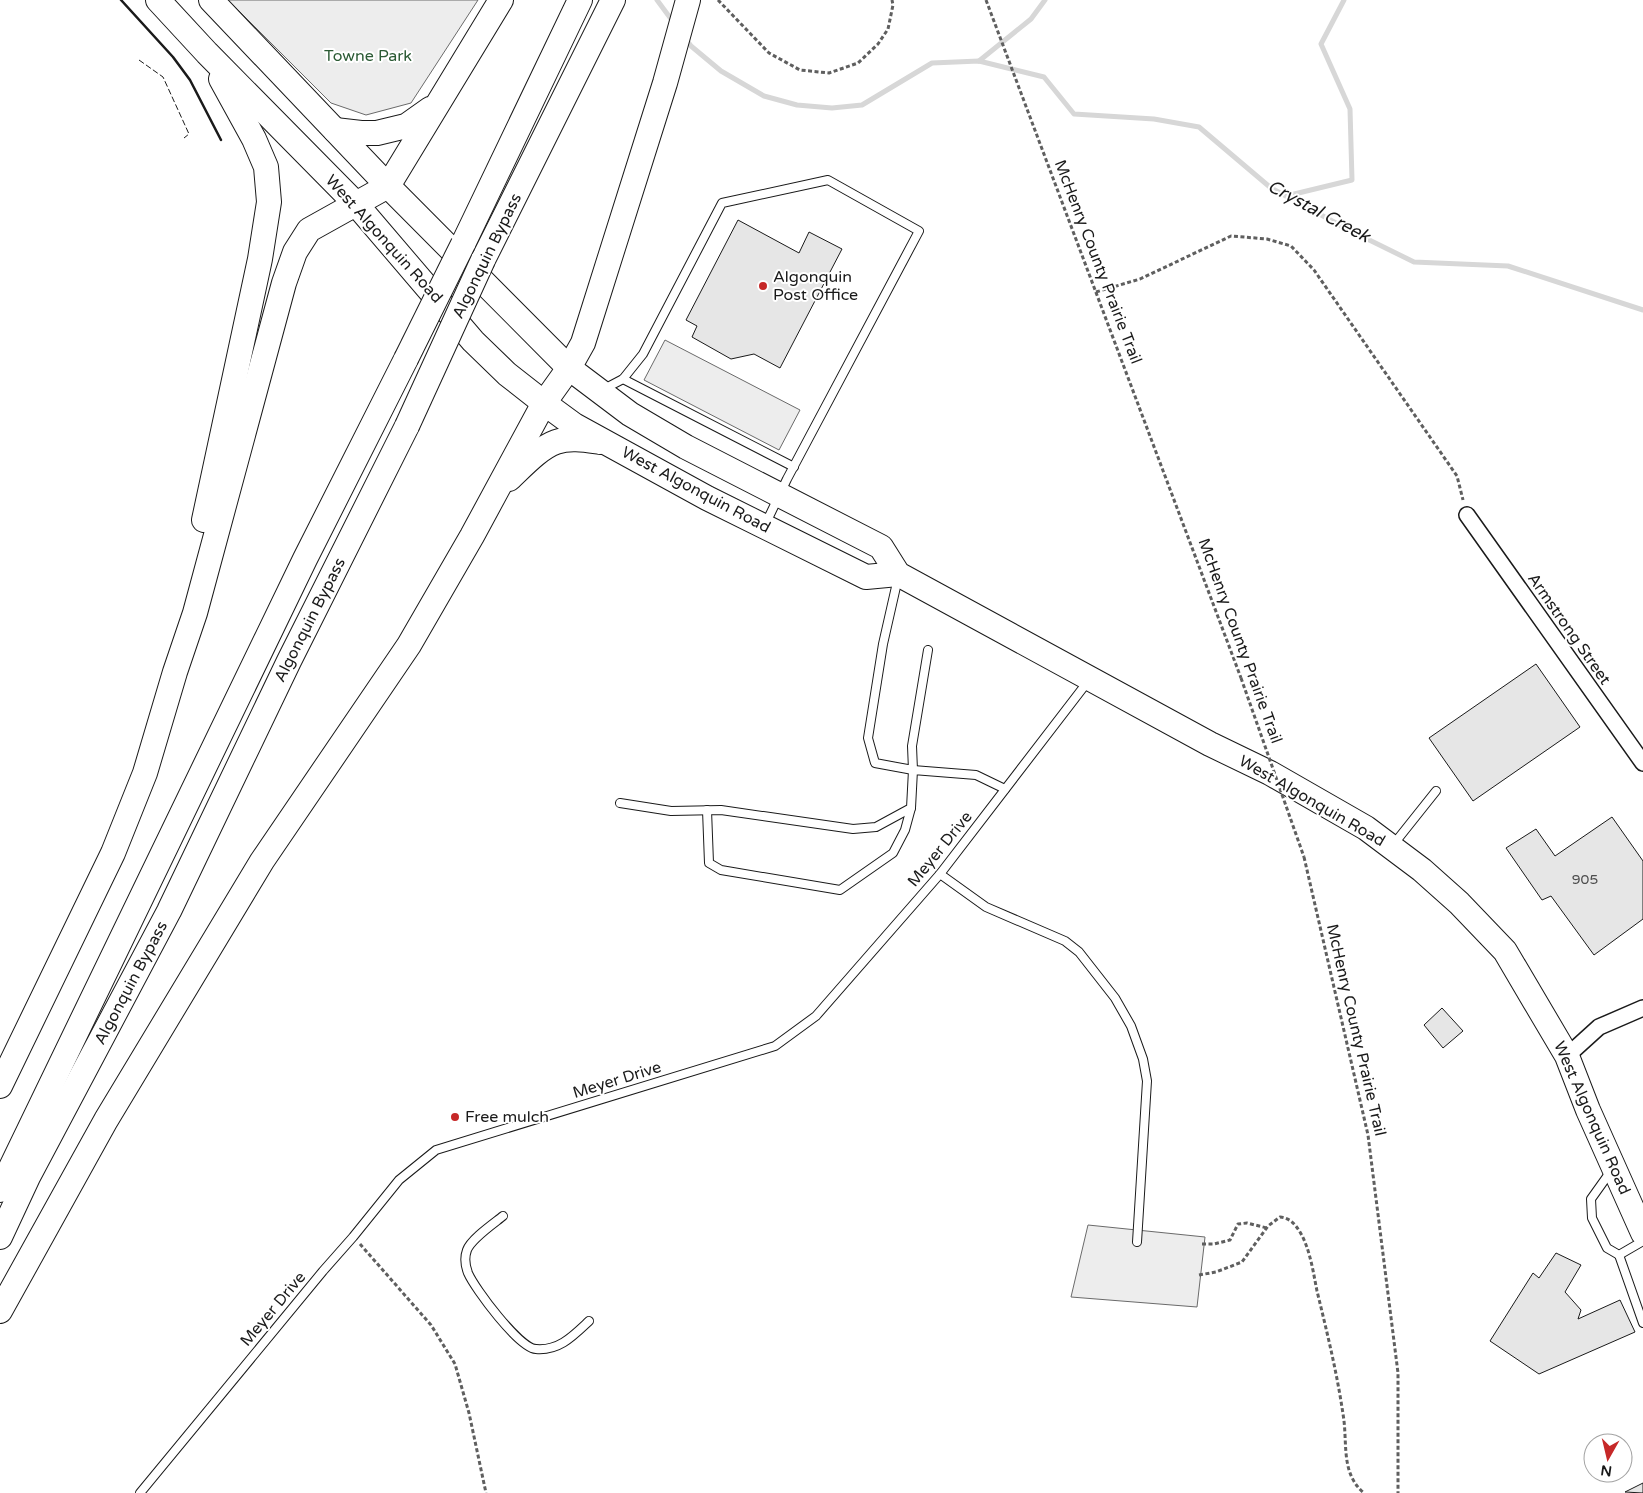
<svg xmlns="http://www.w3.org/2000/svg" width="1643" height="1493" font-family="'Varela Round',sans-serif">
	<style>
		.built { fill: #ededed; stroke: #6a6a6a }
		.lines { fill: none; stroke-linecap: round; stroke-linejoin: round }
		.stream { stroke: #d7d7d7; stroke-width: 5 }
		.building { fill: #e6e6e6; stroke: #1a1a1a }
		.service-casing { stroke: #1a1a1a; stroke-width: 10 }
		.minor-casing { stroke: #1a1a1a; stroke-width: 18 }
		.primary-casing { stroke: #1a1a1a; stroke-width: 26 }
		.path { stroke: #5f5f5f; stroke-width: 3; stroke-dasharray: 4 2.5; stroke-linecap: butt }
		.service { stroke: #fff; stroke-width: 8 }
		.minor { stroke: #fff; stroke-width: 15 }
		.primary { stroke: #fff; stroke-width: 24 }
		.primary-bridge-casing { stroke: #1a1a1a; stroke-width: 26; stroke-linecap: butt }
		.path-bridge { stroke: #5f5f5f; stroke-width: 3; stroke-dasharray: 4 2.5; stroke-linecap: butt }
		.primary-bridge { stroke: #fff; stroke-width: 24 }
		.fence { stroke: #1a1a1a; stroke-width: 1; stroke-dasharray: 6 2.5; stroke-linecap: butt }
		.wall { stroke: #1a1a1a; stroke-width: 2.5 }
		.poi-dot { fill: #c62828; stroke: #fff; stroke-width: 2 }
		.labels { text-anchor: middle; dominant-baseline: central; stroke-width: 4; stroke-linejoin: round; paint-order: stroke }
		.number-label { font-size: 14px; fill: #4d4d4d }
		.park-label { font-size: 16px; fill: #2b5a34; stroke: #fff }
		.street-label { font-size: 16px; fill: #1a1a1a; stroke: #fff }
		.poi-label { font-size: 16px; fill: #1a1a1a; stroke: #fff; text-anchor: start }
		.water-label { font-size: 18px; font-style: italic; fill: #1a1a1a; stroke: #fff }
	</style>
	<rect width="100%" height="100%" fill="#fff"/>
	<g class="built">
		<polygon points="228,0 478,0 411,103 366,115 331,103"/>
		<polygon points="665,340 800,410 779,450 644,380"/>
		<polygon points="1088,1225 1205,1237 1197,1307 1071,1297"/>
	</g>
	<g class="lines">
		<g class="stream">
			<polyline points="657,0 674,23"/>
			<polyline points="685,38 691,46 721,71 764,96 797,105 832,108 862,105 932,63 979,61 1044,77 1074,114 1154,119 1199,127 1271,188 1349,230 1414,262 1508,266 1643,310"/>
			<polyline points="979,61 1031,19 1045,0"/>
			<polyline points="1286,196 1352,180 1350,109 1321,44 1344,0"/>
		</g>
	</g>
	<g class="building">
		<polygon points="738,220 799,253 809,232 842,249 780,368 754,354 731,359 692,337 697,326 686,320"/>
		<polygon points="1536,664 1580,727 1473,801 1429,738"/>
		<polygon points="1612,817 1643,861 1643,919 1594,955 1551,896 1542,900 1506,848 1536,829 1555,856"/>
		<polygon points="1442,1008 1463,1031 1443,1048 1424,1025"/>
		<polygon points="1556,1253 1581,1265 1565,1292 1581,1310 1578,1319 1620,1300 1635,1332 1539,1374 1490,1341 1533,1273 1539,1278"/>
		<polygon points="1643,1483 1643,1493 1625,1492"/>
	</g>
	<g class="lines">
		<defs>
			<g id="service">
				<polyline points="623,379 794,467"/>
				<polyline points="604,389 623,379 643,354 722,203 828,180 919,231 787,479 765,525"/>
				<polyline points="898,578 883,644 868,738 875,763 913,770 912,746 928,650"/>
				<polyline points="620,803 671,811 721,810 853,829 876,827 911,808 913,770 976,775 1005,789"/>
				<polyline points="707,810 709,863 721,870 840,890 893,853 905,830 911,808"/>
				<polyline points="1393,845 1436,791"/>
				<polyline points="940,874 986,907 1065,941 1079,952 1115,998 1131,1026 1143,1059 1147,1081 1137,1242"/>
				<polyline points="1611,1171 1591,1199 1592,1218 1607,1248 1619,1255 1643,1241"/>
				<path d="M503,1216C493,1224 471,1239 467,1250C464,1258 465,1265 468,1273C475,1289 519,1348 536,1349C559,1351 573,1336 589,1321"/>
				<polyline points="1619,1255 1643,1323"/>
				<polyline points="140,1493 323,1271 353,1237 399,1180 436,1150 775,1046 816,1016 940,874 1089,680"/>
			</g>
			<g id="minor">
				<polyline points="1467,515 1643,763"/>
				<polyline points="1567,1056 1599,1027 1643,1008"/>
			</g>
			<g id="primary">
				<polyline points="158,0 207,53 356,204 473,341 507,374 544,403 574,425 707,498 866,577 898,574"/>
				<polyline points="211,0 388,186 569,368 630,414 686,447 881,547 898,574 1210,744 1270,773 1366,828 1422,870 1459,903 1505,951 1567,1056 1588,1110 1643,1233"/>
				<polyline points="335,130 361,133 377,133 406,126 430,109"/>
				<polyline points="463,244 580,0"/>
				<polyline points="483,260 613,0"/>
				<path d="M509,479C522,467 539,448 556,442C570,437 586,440 600,442"/>
				<polyline points="204,520 260,259 269,202 266,167 254,139 221,79"/>
				<polyline points="0,1086 113,853 145,773 175,672 195,613 284,283 295,252 309,230 388,186 501,0"/>
				<polyline points="0,1190 305,559 406,359"/>
				<polyline points="0,1237 28,1177 169,911 289,661 407,426"/>
				<polyline points="0,1311 106,1120 262,861 409,645 472,536 544,403 569,368 583,343 665,83 688,0"/>
			</g>
		</defs>
		<use href="#service" class="service-casing"/>
		<use href="#minor" class="minor-casing"/>
		<use href="#primary" class="primary-casing"/>
		<g class="path">
			<polyline points="718,0 769,53 800,70 829,73 858,63 878,44 888,29 893,5 892,0"/>
			<polyline points="986,0 1241,678"/>
			<polyline points="1096,292 1140,279 1231,236 1267,239 1291,246 1314,270 1457,476 1463,500"/>
			<polyline points="1304,857 1368,1135 1398,1373 1398,1493"/>
			<polyline points="360,1244 431,1325 455,1364 469,1413 486,1493"/>
			<polyline points="1202,1244 1214,1244 1230,1240 1238,1224 1247,1223 1267,1228"/>
			<path d="M1199,1275L1216,1272L1242,1262L1268,1226L1280,1217C1290,1218 1295,1224 1300,1232C1310,1249 1313,1271 1317,1291C1327,1332 1337,1373 1343,1414C1348,1442 1340,1473 1364,1493"/>
		</g>
		<use href="#service" class="service"/>
		<use href="#minor" class="minor"/>
		<use href="#primary" class="primary"/>
		<defs>
			<g id="primary-bridge">
				<polyline points="406,359 463,244"/>
				<polyline points="407,426 483,260"/>
			</g>
		</defs>
		<use href="#primary-bridge" class="primary-bridge-casing"/>
		<polyline class="path-bridge" points="1241,678 1304,857"/>
		<use href="#primary-bridge" class="primary-bridge"/>
		<polyline class="fence" points="139,60 163,77 189,134 184,138"/>
		<polyline class="wall" points="121,0 173,57 190,80 221,140"/>
	</g>
	<g class="poi-dot">
		<circle cx="763" cy="286" r="5"/>
		<circle cx="455" cy="1117" r="5"/>
	</g>
	<g class="labels">
		<g class="number-label">
			<text x="1585" y="879">905</text>
		</g>
		<g class="park-label">
			<text x="368" y="56">Towne Park</text>
		</g>
		<g class="street-label">
			<text transform="translate(384 239) rotate(48)">West Algonquin Road</text>
			<text transform="translate(487 256) rotate(-64)">Algonquin Bypass</text>
			<text transform="translate(1098 262) rotate(69)">McHenry County Prairie Trail</text>
			<text transform="translate(696 490) rotate(28)">West Algonquin Road</text>
			<text transform="translate(310 620) rotate(-63)">Algonquin Bypass</text>
			<text transform="translate(1569 629) rotate(55)">Armstrong Street</text>
			<text transform="translate(1240 641) rotate(70)">McHenry County Prairie Trail</text>
			<text transform="translate(1312 801) rotate(30)">West Algonquin Road</text>
			<text transform="translate(940 849) rotate(-51)">Meyer Drive</text>
			<text transform="translate(131 983) rotate(-62)">Algonquin Bypass</text>
			<text transform="translate(1356 1030) rotate(77)">McHenry County Prairie Trail</text>
			<text transform="translate(617 1080) rotate(-17)">Meyer Drive</text>
			<text transform="translate(1592 1118) rotate(66)">West Algonquin Road</text>
			<text transform="translate(273 1309) rotate(-50)">Meyer Drive</text>
		</g>
		<g class="poi-label">
			<text x="773" y="277">Algonquin<tspan x="773" dy="18">Post Office</tspan></text>
			<text x="465" y="1117">Free mulch</text>
		</g>
		<g class="water-label">
			<text transform="translate(1319 211) rotate(28)">Crystal Creek</text>
		</g>
	</g>
	<g transform="translate(1608 1458) rotate(188)"><circle r="24" fill="#ffffff" stroke="#a3a3a3"/>
	<path d="M0-4L9 19L0 12L-9 19Z" fill="#c62828"/>
	<text y="-8" font-size="14" font-weight="bold" text-anchor="middle" fill="#1a1a1a">N</text>
	</g>
</svg>
